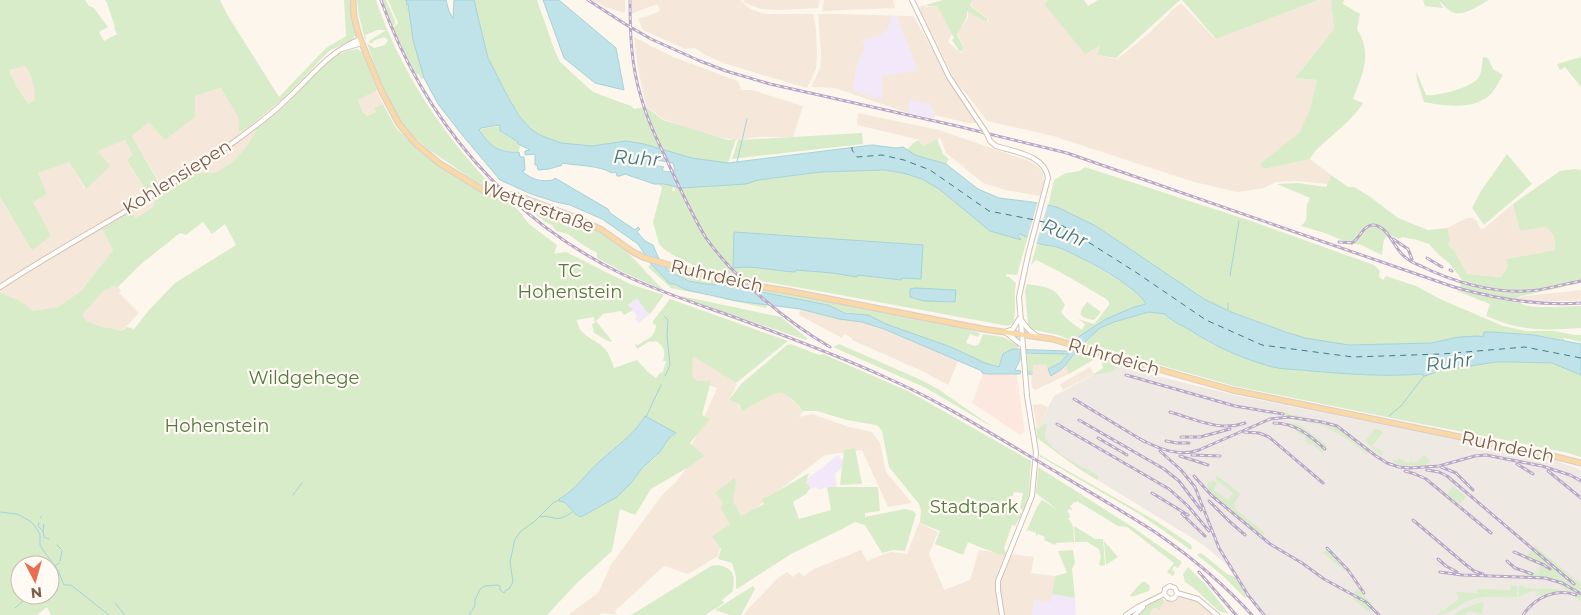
<svg xmlns="http://www.w3.org/2000/svg" width="1581" height="615" font-family="Montserrat,sans-serif">
	<style>
		.residential { fill: #f5e8da }
		.commercial { fill: #fde8e0 }
		.industrial { fill: #efe9e4 }
		.education { fill: #f3e8fa }
		.green { fill: #d8ecc9; fill-rule: evenodd }
		.water { fill: #bfe3e8; stroke: #a5d3da; fill-rule: evenodd }
		.pier { fill: #fdf6ec }
		.lines { fill: none; stroke-linecap: round; stroke-linejoin: round }
		.stream { stroke: #a5d3da; stroke-width: 1 }
		.canal { stroke: #bfe3e8; stroke-width: 4 }
		.ferry { stroke: #437c86; stroke-width: 1; stroke-dasharray: 6 5; stroke-linecap: butt }
		.secondary-casing { stroke: #d6c0b0; stroke-width: 6 }
		.primary-casing { stroke: #dad1cd; stroke-width: 7 }
		.secondary { stroke: #fff; stroke-width: 4 }
		.primary { stroke: #fbd9a5; stroke-width: 4.5 }
		.rail-casing { stroke: #b9a8c9; stroke-width: 3 }
		.rail { stroke: #fffaf3; stroke-width: 1; stroke-dasharray: 4; stroke-linecap: butt }
		.secondary-bridge-casing { stroke: #d6c0b0; stroke-width: 6; stroke-linecap: butt }
		.secondary-bridge { stroke: #fff; stroke-width: 4 }
		.labels { text-anchor: middle; dominant-baseline: central; stroke-width: 4.5; stroke-linejoin: round; paint-order: stroke }
		.street-label { font-size: 18px; fill: #7a5c4d; stroke: #fffaf3 }
		.park-label { font-size: 18px; fill: #537a41; stroke: #fffaf3 }
		.water-label { font-size: 19px; font-style: italic; fill: #437c86; stroke: #fffaf3 }
	</style>
	<rect width="100%" height="100%" fill="#fdf6ec"/>
	<g class="residential">
		<polygon points="592,0 625,0 625,13 605,7"/>
		<polygon points="632,0 740,0 750,9 765,14 813,14 816,28 817,57 816,69 807,88 726,64 705,55 695,48 685,49 643,30 638,19 656,13 660,10 657,4 631,14"/>
		<polygon points="743,0 820,0 818,8 779,10 761,9 745,3"/>
		<polygon points="824,0 893,0 895,8 822,11"/>
		<polygon points="972,0 1049,0 1044,4 1085,53 1100,44 1097,55 1117,59 1148,34 1170,13 1170,12 1181,3 1215,39 1320,0 1331,0 1334,29 1295,78 1317,80 1309,112 1299,133 1264,169 1310,159 1331,175 1327,184 1299,181 1276,182 1264,188 1238,192 1194,182 1053,136 987,121 969,97 955,81 919,7 925,5 926,7 937,6 952,34 948,42 961,53 964,49 958,34 958,31 968,18 968,11 987,22 989,19 971,6"/>
		<polygon points="818,14 837,14 912,16 914,17 952,85 978,123 967,123 935,115 934,118 908,113 835,88 811,87 820,69 821,53"/>
		<polygon points="634,37 673,57 738,81 741,90 752,90 803,106 793,137 758,137 738,140 728,139 700,133 663,119 646,106 638,68"/>
		<polygon points="25,66 30,73 35,86 35,100 28,104 17,87 9,69"/>
		<polygon points="222,88 239,118 239,133 249,127 258,127 248,144 235,160 215,173 193,173 156,195 153,207 136,218 132,212 102,229 113,250 81,291 58,307 33,311 22,302 0,292 0,197 11,216 33,202 38,173 69,162 85,189 97,151 125,140 134,156 127,160 148,194 161,186 132,136 150,121 165,140 195,96"/>
		<polygon points="376,90 383,104 375,108 376,112 367,116 362,109 358,100"/>
		<polygon points="858,113 939,130 1029,161 1036,165 1043,172 1044,182 1041,196 1005,190 983,183 946,153 940,138 923,146 920,140 857,125"/>
		<polygon points="1513,204 1520,231 1546,227 1554,236 1555,250 1506,259 1508,266 1501,277 1467,274 1455,251 1448,245 1447,228 1467,218 1473,218 1477,221 1480,228 1483,229"/>
		<polygon points="112,286 118,287 121,291 119,293 139,313 122,331 107,327 105,328 86,321 82,315 105,288"/>
		<polygon points="1581,290 1581,300 1572,301 1532,301 1517,299 1517,297"/>
		<polygon points="800,309 839,319 862,322 884,329 958,361 948,385 922,371 852,340 852,338 844,334 842,338 799,315"/>
		<polygon points="1029,354 1064,354 1048,369 1051,376 1065,365 1069,374 1035,390 1032,387"/>
		<polygon points="693,355 737,384 729,400 738,404 742,411 773,394 781,392 788,396 803,411 799,417 812,414 849,427 872,432 880,443 886,472 912,503 888,507 862,450 825,455 739,521 721,544 718,556 688,574 664,566 615,611 617,615 601,613 600,615 568,615 599,592 610,566 662,495 676,482 696,455 690,449 717,388 690,379"/>
		<polygon points="1090,367 1094,374 1063,390 1060,384"/>
		<polygon points="1041,404 1048,407 1043,424 1040,428 1037,429 1033,405"/>
		<polygon points="919,523 938,532 929,554 944,590 970,580 979,550 1034,557 1031,573 1055,576 1052,594 1076,615 744,615 749,608 778,578 787,572 793,577 799,572 804,576 814,569 861,550 867,561 887,553 892,552 907,554"/>
		<polygon points="1160,594 1162,599 1171,601 1180,597 1193,599 1200,603 1213,615 1124,615 1150,597"/>
	</g>
	<polygon class="commercial" points="983,373 1017,375 1024,428 1025,432 1020,435 972,403"/>
	<polygon class="industrial" points="1116,364 1148,374 1239,396 1548,458 1581,470 1581,615 1265,615 1248,597 1226,564 1202,544 1078,468 1040,440 1045,426 1042,425 1050,403 1054,396 1091,376 1114,371"/>
	<g class="education">
		<polygon points="897,16 918,71 882,76 882,99 853,91 856,68 860,58 865,50 862,40 879,36 889,27 890,17"/>
		<polygon points="910,100 925,103 930,103 935,115 934,118 908,113"/>
		<polygon points="637,298 648,313 650,314 639,323 635,319 637,316 628,305"/>
		<polygon points="838,455 846,464 835,474 837,487 827,487 818,490 817,487 810,489 806,480"/>
		<polygon points="1052,594 1075,598 1076,615 1032,615 1034,600 1050,603"/>
	</g>
	<g class="green">
		<path d="M0,0H85L89,6L94,8L108,27L99,32L104,41L117,34L114,28L115,27L107,3L105,0H220L228,16L279,97L326,48L346,36L344,0H349L355,34L353,39L350,41L329,51L283,99L249,127L239,133V118L221,88L195,96V117L165,140L149,122L132,136L161,187L148,194L127,160L133,155L125,140L98,151L110,166L86,189L69,162L38,173L47,194L33,202L51,236L32,250L0,197ZM25,66C33,77 35,87 35,100L28,104L17,87L9,70Z"/>
		<path d="M357,0H376C401,73 443,135 496,190C481,188 468,176 456,168C440,157 421,146 408,130C388,107 377,71 367,43L374,48L385,45L388,40L384,37L373,41V43H369V41L386,30H378L365,35L366,39L365,40L359,16Z"/>
		<polygon points="382,0 386,0 395,21 395,24 393,26 394,27 398,23 388,0 406,0 407,5 409,5 413,40 424,78 421,79 419,74 416,75 393,28"/>
		<polygon points="474,0 537,0 554,49 560,62 593,92 631,106 634,109 646,107 663,120 728,140 736,139 728,163 692,158 643,144 611,143 592,146 574,145 561,143 540,135 531,129 519,116 493,68 488,58"/>
		<polygon points="943,0 972,0 970,6 988,19 986,22 967,11 967,17 957,34 964,49 960,52 952,40 954,38 937,6 927,6 926,5"/>
		<polygon points="1049,0 1084,0 1088,6 1098,0 1180,0 1116,58 1097,55 1100,45 1085,54 1044,4"/>
		<polygon points="1182,0 1319,0 1216,39"/>
		<path d="M1331,0H1344L1343,4L1360,14L1357,29C1373,54 1362,75 1353,99L1363,103C1355,116 1343,126 1332,136C1324,143 1315,149 1310,159L1264,169L1260,164L1299,133L1309,112L1317,80L1295,78L1334,29Z"/>
		<path d="M1423,0H1488C1479,6 1463,17 1452,12C1448,10 1443,4 1439,1L1443,8L1425,6Z"/>
		<path d="M357,49L362,52L377,90L358,100L362,110L367,116L376,112L374,108L383,104L396,128L414,145L448,171L486,193L502,196L519,211L529,224L557,245L554,254L566,252L630,284L664,295L650,314L645,310L637,298L628,305L633,310L624,315L621,311L603,314L596,321L612,341L610,342L594,333L592,324L595,323L594,317L577,320C579,337 595,338 605,349C609,353 612,362 614,368L637,360L648,372L656,378L660,373L663,372L666,361H663C666,352 664,346 656,341L651,342L650,341L637,349L635,344L638,345L651,337L655,331L656,325L653,324V321L670,299L788,341L736,383L693,356L692,376L697,381H711L702,415L710,419L690,443L704,456L692,465L651,489L635,515L620,509L612,551L577,583L547,615H51L47,607L37,615H0V292L22,302L33,311L58,307L81,291L113,250L102,229L131,212L136,218L153,207L156,196L193,173H215L235,160L248,144L258,127L290,101L328,61L339,54L350,50ZM203,222L212,234L225,224L236,245L175,283L149,310L134,329L127,327L122,331L107,327L105,328L86,321L82,315L105,289L107,290L112,286L118,287L141,264L180,233L186,235ZM645,416L676,434L669,438L656,457L643,467L632,482L617,497L581,517L564,502L560,501L559,499C576,490 586,474 600,461C615,446 634,435 645,416ZM20,565H50V595H20Z"/>
		<path d="M1483,57L1488,58L1493,69L1503,75C1499,81 1495,90 1490,95C1474,110 1443,106 1424,102L1417,80L1416,71L1426,95C1436,97 1474,87 1479,77C1482,72 1482,63 1483,57Z"/>
		<polygon points="1581,57 1581,87 1565,67 1560,70 1557,64"/>
		<path d="M501,126L500,132L519,142L518,145L520,146L519,151C499,153 491,146 479,130L480,129Z"/>
		<polygon points="862,133 863,144 732,159 738,140"/>
		<polygon points="937,139 943,154 949,159 946,164 915,155 907,150 913,143 919,140 923,146"/>
		<polygon points="1507,154 1532,184 1484,225 1472,208 1481,191"/>
		<polygon points="1085,167 1254,222 1374,265 1380,271 1379,277 1383,280 1386,276 1416,286 1440,299 1503,326 1526,331 1555,331 1574,335 1581,335 1581,342 1564,338 1564,340 1534,335 1492,332 1483,337 1459,337 1431,343 1388,344 1349,345 1305,338 1231,312 1204,299 1096,226 1057,208 1048,206 1054,180 1066,173 1080,171"/>
		<path d="M1575,169L1581,170V283L1517,297C1518,300 1521,304 1524,305C1536,309 1567,306 1581,306V328C1561,329 1540,331 1520,327C1508,325 1497,320 1486,316L1490,304L1457,291L1463,281L1450,264L1438,254L1429,244L1417,240L1402,237L1400,239L1388,235C1382,239 1383,249 1382,255L1361,245L1349,243L1325,233L1301,226C1310,218 1305,216 1307,206C1307,203 1309,200 1310,198L1277,184L1298,183L1326,187L1331,175L1348,187H1354L1369,196L1398,218L1428,230L1447,228L1450,239L1448,245L1455,251L1467,274L1501,277L1508,266L1506,259L1555,250L1554,236L1546,227L1520,231L1513,204L1560,171Z"/>
		<path d="M884,170L903,173L922,179L939,189L990,231L1020,239L1018,234L1028,236L1017,275L1006,274V277H1009L1016,283C1013,297 1017,312 1013,324L1008,326L824,292L726,275L699,268L673,255L664,249L659,244L653,222L662,188L659,184L673,186L672,191H675L674,186L692,187L746,184L758,180L821,172Z"/>
		<path d="M521,200C555,212 590,222 619,245C636,259 649,277 665,291L623,272L597,258V253L583,245L568,234L556,231L552,225L545,222L542,219L538,217L535,213L522,203Z"/>
		<path d="M1037,243L1057,247L1079,257L1129,286L1143,298L1146,304C1119,311 1095,326 1072,341L1058,335L1031,329L1028,325L1025,291L1027,284C1046,287 1055,286 1065,305L1061,312C1067,320 1073,324 1082,330L1085,324L1078,319L1091,323L1092,324L1095,323L1109,305V302L1106,299C1083,285 1060,271 1036,260L1031,265Z"/>
		<path d="M651,264C658,269 663,279 671,283C693,296 740,301 767,305L766,308L671,288L648,267Z"/>
		<path d="M665,267L727,284L747,287L752,291C731,286 678,285 665,267Z"/>
		<path d="M757,288L945,323L980,333L978,337L970,334L966,343L975,346L979,344L983,334L1003,337L1018,345L1019,349C1007,349 1002,355 999,367L985,363L951,347L886,324L868,315L845,312L828,305L762,293Z"/>
		<polygon points="681,296 781,317 807,338 806,340 685,299"/>
		<path d="M1087,302L1101,312L1094,320C1078,317 1077,314 1087,302Z"/>
		<polygon points="1149,312 1165,314 1171,321 1185,326 1210,343 1250,360 1270,366 1333,373 1372,375 1421,374 1425,376 1439,371 1496,362 1511,362 1552,363 1581,375 1581,457 1568,453 1501,439 1421,424 1234,386 1142,360 1141,358 1084,344 1100,328 1114,322"/>
		<path d="M791,344L819,355L823,354L910,392L1031,461L1029,493L1025,509L1023,511L1020,508L1023,493L1014,492L1013,496H1010L1009,506L1012,509L1019,510L1022,514L1015,526L1012,525L1004,548L1006,553L1005,556C992,551 980,548 968,542L963,555L935,544L940,531L920,523L921,510L919,504L889,467L882,431L879,427L876,425L847,420L817,411H803L792,399L781,392L772,395L742,411L739,404L729,400L741,384L787,345Z"/>
		<polygon points="839,344 919,379 938,389 994,428 926,388 833,347"/>
		<polygon points="1077,350 1092,354 1095,359 1069,374 1065,365"/>
		<polygon points="1037,353 1064,354 1068,354 1060,363 1048,369 1046,364 1033,365 1033,371 1028,371 1027,354"/>
		<polygon points="1103,360 1111,360 1112,363 1116,364 1115,371 1091,376 1103,368 1102,365"/>
		<polygon points="1281,412 1335,424 1361,443 1360,444 1369,451 1367,455 1348,439 1322,425 1287,418 1286,416 1281,415"/>
		<polygon points="1287,422 1293,424 1294,423 1302,426 1327,446 1322,453 1321,454 1321,452 1313,444 1310,445 1305,441 1306,436 1304,434 1302,436 1293,428 1290,428"/>
		<path d="M1047,424C1046,428 1045,432 1045,436C1047,450 1085,468 1097,475L1099,477L1097,480L1078,468L1037,438L1036,425L1037,429L1040,428L1042,425Z"/>
		<polygon points="1375,429 1380,430 1383,432 1372,446 1383,451 1381,456 1365,441"/>
		<polygon points="855,448 862,484 840,485 844,450"/>
		<polygon points="1040,455 1156,521 1190,544 1192,547 1191,550 1141,515 1039,456"/>
		<polygon points="1424,455 1430,461 1426,465 1403,466 1393,462 1395,459 1397,460 1399,458 1409,463 1411,461 1413,463 1417,462"/>
		<polygon points="1038,467 1134,528 1182,562 1178,568 1174,566 1172,570 1175,572 1173,576 1167,572 1174,563 1127,527 1118,526 1077,501 1075,503 1074,502 1070,507 1072,508 1072,510 1069,509 1067,512 1069,513 1070,518 1068,518 1036,493"/>
		<polygon points="809,473 806,482 810,488 806,494 793,502 799,519 831,510 827,487 878,487 880,511 865,513 865,517 905,509 913,511 916,514 905,551 894,550 882,553 865,525 855,522 840,530 791,554 737,589 736,588 736,577 732,563 718,559 721,549 712,536 730,524 721,509 723,502 715,493 734,478 736,481 733,501 741,516 764,504 762,499 771,495"/>
		<polygon points="1216,476 1226,482 1240,494 1234,504 1236,506 1235,509 1265,533 1262,536 1242,521 1232,511 1209,492 1207,485 1208,479 1209,482 1211,483 1212,480 1218,483 1213,489 1228,500 1233,493 1216,480 1217,479 1215,477"/>
		<polygon points="1453,486 1466,497 1460,504 1447,494"/>
		<path d="M1042,500C1052,507 1069,514 1073,527C1074,532 1074,538 1074,544L1073,542L1056,543L1055,545L1044,540L1045,537L1038,534L1036,536V533L1028,530L1026,532L1037,507Z"/>
		<polygon points="1074,526 1095,539 1103,539 1105,565 1101,566 1099,564 1101,557 1099,549 1087,542 1076,542 1075,543"/>
		<polygon points="1104,541 1118,557 1106,565"/>
		<polygon points="1535,546 1581,584 1581,601 1554,581 1527,578 1526,571 1539,573 1540,565 1524,559"/>
		<polygon points="1327,548 1352,574 1350,575 1323,553"/>
		<polygon points="1073,550 1075,563 1072,569 1075,598 1052,594 1055,576 1067,573 1058,551"/>
		<polygon points="1200,553 1204,555 1227,574 1235,577 1248,597 1245,598 1222,575 1197,555"/>
		<path d="M717,565C735,568 735,576 733,591L722,600L724,603L705,615H631L711,566Z"/>
		<polygon points="1188,567 1206,585 1229,614 1219,611 1195,589 1185,582 1183,574"/>
		<polygon points="1142,582 1145,582 1150,586 1149,591 1131,597 1130,595"/>
		<path d="M1511,585L1517,586V597C1502,597 1487,595 1473,599C1458,604 1452,615 1436,615L1441,612L1440,610L1441,609L1443,611L1459,599L1456,592L1477,593V589L1510,590Z"/>
		<polygon points="1522,585 1525,588 1540,589 1540,588 1561,590 1564,593 1534,596 1540,592 1532,591 1518,597 1519,586"/>
		<polygon points="753,586 755,589 741,615 730,615 715,610"/>
		<polygon points="1359,588 1373,606 1372,610 1368,611 1353,599 1353,593"/>
		<polygon points="1160,599 1162,599 1164,602 1159,610 1157,608 1153,608 1149,615 1137,615 1148,606"/>
		<polygon points="1483,602 1484,604 1482,614 1469,611 1465,615 1454,615 1464,608"/>
	</g>
	<g class="water">
		<path d="M406,0H446L449,11L453,19L454,0H474L488,58L507,95L519,116L531,129L540,135L561,143L592,146L626,141L644,144L692,158L728,163L872,145L896,148L903,147L915,155L946,164L978,189L999,198L1032,202L1057,207L1096,226L1204,299L1231,312L1286,332L1305,338L1349,345L1431,343L1459,337L1478,336L1483,337L1484,332H1492L1534,335L1581,344V375L1552,363L1511,362H1496L1439,371L1425,376L1421,374C1384,377 1347,374 1311,371C1297,369 1282,370 1269,366C1241,358 1214,346 1190,330C1181,324 1171,322 1165,314L1149,312L1114,322L1100,328L1077,350L1063,368L1051,376L1048,369L1060,363L1068,354L1020,353V360L1015,370L1021,371L1020,374H987L982,373V371L884,329L862,322L839,319L800,309L737,301L687,290L674,284H670L651,264L638,244L602,219L570,205L556,202L531,194L500,180L463,136L438,104L424,78L413,40L409,11L408,10L409,5H407ZM500,125V131L517,141L518,144L530,150L525,151V155L535,154V165H537L538,170L549,169L559,166H561L562,163C579,166 598,165 612,173L616,172L617,176H620L625,174L654,184H664L681,188L746,184L758,180L821,172L884,170L903,173L922,179L939,189L990,231L1021,240L1018,235L1020,234C1026,236 1031,240 1037,243C1044,246 1053,245 1060,248C1081,257 1136,285 1146,304L1134,307L1106,319L1072,341L1067,351L1012,349L1003,354L999,367L985,363L951,347L886,324L868,315L845,313L828,305L725,285L705,284L689,281L668,271L658,257L653,245L645,241L637,232L640,229L638,227L635,230L610,213L608,209L555,178L553,180C541,182 532,180 522,171L525,170L524,157H520L519,152C499,153 491,147 479,130L481,128ZM657,160L673,163L675,170C670,172 666,173 662,170L664,167L652,165L650,163Z"/>
		<polygon points="543,0 559,0 616,48 624,90 595,83 564,58"/>
		<path d="M734,232L923,245L921,279L902,278L901,280L858,275L857,277L832,273L796,270L795,272C774,271 754,265 733,268Z"/>
		<polygon points="915,288 956,290 955,302 924,301 910,297 910,289"/>
		<path d="M645,416L676,433L669,438L659,453L643,467L632,482L617,497L581,517C571,514 570,502 559,501V499C576,490 586,473 600,461C615,447 634,435 645,416Z"/>
	</g>
	<polygon class="pier" points="1038,201 1048,203 1036,245 1027,239"/>
	<g class="lines">
		<g class="stream">
			<polyline points="737,162 747,119"/>
			<polyline points="1230,276 1239,221"/>
			<polyline points="1228,310 1228,303"/>
			<polyline points="664,316 668,320 667,335 670,365 665,376"/>
			<polyline points="1389,416 1401,406 1424,376"/>
			<polyline points="646,417 661,385"/>
			<polyline points="293,495 302,483"/>
			<polyline points="0,512 17,514 30,521 34,525 40,534 40,545 43,550 58,570 64,585 71,585 109,615"/>
			<path d="M540,517C554,514 555,525 572,512"/>
			<polyline points="40,518 42,516"/>
			<polyline points="39,523 38,526 43,531 44,537 49,539"/>
			<polyline points="43,531 44,524"/>
			<polyline points="57,545 61,549"/>
			<polyline points="60,561 62,551"/>
			<polyline points="50,575 51,573 51,569 59,563"/>
			<polyline points="27,598 31,595"/>
			<polyline points="115,603 125,615"/>
			<polyline points="15,608 23,601"/>
			<polyline points="469,615 475,606 475,600 480,589 485,586 498,585 500,586 500,590 504,593 506,590 509,589 513,582 510,562 515,539 521,531 535,521 553,503 559,500"/>
		</g>
		<polyline class="canal" points="1028,373 1031,373"/>
		<g class="ferry">
			<polyline points="852,147 852,150 857,157 882,155 904,160 930,170 989,211 1035,220"/>
			<polyline points="1039,221 1063,226 1137,273 1206,320 1262,345 1353,357 1442,354 1525,347 1581,358"/>
		</g>
		<defs>
			<g id="secondary">
				<polyline points="912,0 949,77 985,131"/>
				<polyline points="342,49 362,43"/>
				<path d="M988,136L990,141L996,146C1015,152 1045,155 1048,178L1028,255L1019,297L1027,396L1036,452L1032,496L998,581V590L1002,615"/>
				<path d="M0,287C78,236 163,194 238,139C254,127 271,115 285,101C311,77 327,53 360,39"/>
				<polyline points="1022,321 1028,329 1038,337"/>
				<polyline points="1005,332 1013,329 1019,319"/>
				<polyline points="1005,332 1023,346"/>
				<polyline points="1177,593 1198,599 1217,615"/>
				<polyline points="1164,594 1165,589 1170,586 1175,588 1177,593"/>
				<path d="M1164,594L1168,598C1172,600 1176,598 1177,593"/>
				<polyline points="1126,615 1138,607 1164,594"/>
				<polyline points="1135,615 1143,607"/>
			</g>
			<polyline id="primary" points="353,0 354,17 359,36 381,90 399,124 416,144 439,163 483,190 493,193 516,195 577,218 602,230 633,252 645,258 725,281 788,291 983,329 1052,339 1232,390 1553,456 1581,463"/>
		</defs>
		<use href="#secondary" class="secondary-casing"/>
		<use href="#primary" class="primary-casing"/>
		<use href="#secondary" class="secondary"/>
		<use href="#primary" class="primary"/>
		<defs>
			<g id="rail">
				<path d="M381,0C424,120 507,218 622,274C657,291 694,303 731,316C783,335 834,354 885,377C933,398 977,425 1021,451C1066,478 1111,504 1155,532C1190,556 1223,583 1252,615"/>
				<path d="M588,0L625,24L651,39L700,61L726,71L770,84L957,126L1067,153L1454,287C1496,299 1537,306 1581,303"/>
				<path d="M630,0C630,33 631,65 641,97C648,122 659,144 670,167C681,191 692,215 706,238C734,278 788,323 830,347"/>
				<polyline points="1393,239 1408,249 1412,259"/>
				<path d="M1339,242L1352,243C1360,238 1364,224 1374,225C1389,227 1394,249 1405,257C1409,261 1416,264 1421,266C1451,281 1491,293 1525,291C1544,291 1562,284 1581,281"/>
				<polyline points="1427,258 1442,267"/>
				<polyline points="1450,270 1452,271"/>
				<polyline points="1126,375 1235,406 1283,414"/>
				<polyline points="1074,399 1145,442"/>
				<path d="M1170,412C1195,419 1219,432 1245,423"/>
				<polyline points="1079,420 1164,469 1179,481 1201,510"/>
				<path d="M1274,423C1296,423 1310,436 1325,449"/>
				<polyline points="1057,424 1169,489 1188,506 1209,531"/>
				<polyline points="1244,432 1259,433 1269,437 1323,483"/>
				<polyline points="1181,437 1200,437 1230,429"/>
				<polyline points="1098,438 1127,455"/>
				<path d="M1140,439C1159,449 1179,457 1199,450L1270,419L1289,417L1322,422L1337,426L1376,456L1387,463L1399,467L1410,468L1439,466L1475,456L1486,455L1542,466L1570,475L1581,481"/>
				<polyline points="1166,441 1177,443 1189,443"/>
				<polyline points="1160,451 1181,470 1195,487 1219,548 1248,595 1264,615"/>
				<polyline points="1192,455 1220,456"/>
				<polyline points="1180,456 1208,465"/>
				<polyline points="1517,464 1533,474"/>
				<polyline points="1441,467 1456,473 1473,490"/>
				<polyline points="1427,470 1439,472 1447,476 1574,584"/>
				<polyline points="1405,471 1415,474 1426,479 1491,533"/>
				<polyline points="1548,471 1581,498"/>
				<polyline points="1194,476 1211,495 1270,544 1302,563 1324,579 1366,602 1379,615"/>
				<polyline points="1152,493 1188,515"/>
				<polyline points="1209,501 1229,521 1245,535"/>
				<polyline points="1182,514 1205,536"/>
				<polyline points="1413,520 1465,564 1474,571 1483,574"/>
				<polyline points="1327,548 1348,570 1364,593"/>
				<polyline points="1514,552 1544,565 1550,569"/>
				<polyline points="1438,559 1446,566 1457,572"/>
				<polyline points="1507,561 1515,568 1532,574"/>
				<polyline points="1199,572 1236,615"/>
				<polyline points="1440,572 1462,575 1545,578 1562,583 1581,594"/>
				<path d="M1523,615C1535,597 1556,588 1576,595"/>
			</g>
		</defs>
		<use href="#rail" class="rail-casing"/>
		<use href="#rail" class="rail"/>
		<defs>
			<polyline id="secondary-bridge" points="985,131 988,136"/>
		</defs>
		<use href="#secondary-bridge" class="secondary-bridge-casing"/>
		<use href="#secondary-bridge" class="secondary-bridge"/>
	</g>
	<g class="labels">
		<g class="street-label">
			<text transform="translate(177 177) rotate(-32)">Kohlensiepen</text>
			<text transform="translate(538 207) rotate(20)">Wetterstraße</text>
			<text transform="translate(717 276) rotate(13)">Ruhrdeich</text>
			<text transform="translate(1114 357) rotate(16)">Ruhrdeich</text>
			<text transform="translate(1508 447) rotate(12)">Ruhrdeich</text>
		</g>
		<g class="park-label">
			<text x="570" y="271">TC<tspan x="570" dy="21">Hohenstein</tspan></text>
			<text x="304" y="378">Wildgehege</text>
			<text x="217" y="426">Hohenstein</text>
			<text x="974" y="507">Stadtpark</text>
		</g>
		<g class="water-label">
			<text transform="translate(637 158) rotate(4)">Ruhr</text>
			<text transform="translate(1065 233) rotate(22)">Ruhr</text>
			<text transform="translate(1449 362) rotate(-7)">Ruhr</text>
		</g>
	</g>
	<g transform="translate(35 580) rotate(174)"><circle r="24" fill="#fffaf3" stroke="#cabbb1"/>
	<path d="M0-4L9 19L0 12L-9 19Z" fill="#e76f51"/>
	<text y="-8" font-size="14" font-weight="bold" text-anchor="middle" fill="#7a5c4d">N</text>
	</g>
</svg>
